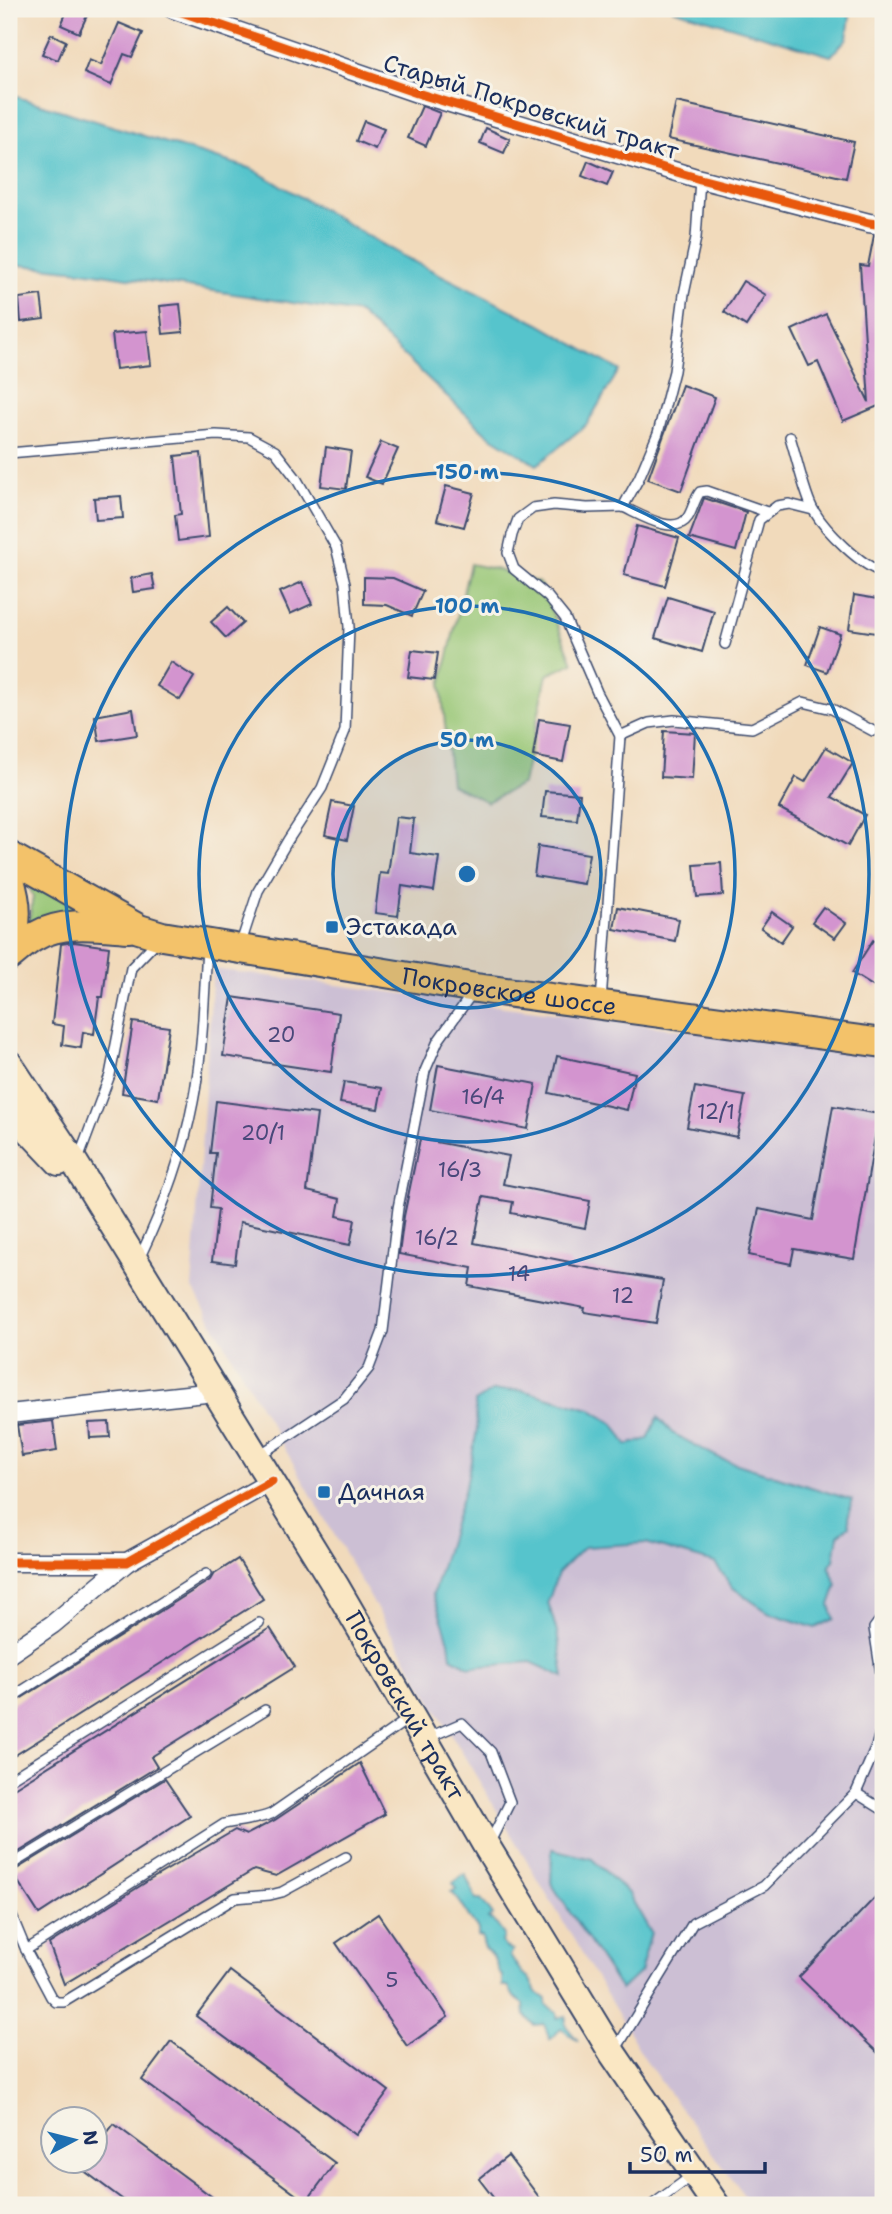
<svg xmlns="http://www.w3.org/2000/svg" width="892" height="2214" font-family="'Shantell Sans',sans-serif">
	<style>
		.industrial { fill: #ccbfd4 }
		.green { fill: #97c675; stroke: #597a6a; stroke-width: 2 }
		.water { fill: #56c4cc; stroke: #387a95; stroke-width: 2 }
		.building { fill: #d394cf }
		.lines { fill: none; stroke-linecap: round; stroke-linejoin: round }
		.lane-casing { stroke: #3b496c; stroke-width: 12 }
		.street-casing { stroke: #3b496c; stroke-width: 21 }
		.secondary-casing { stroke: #3b496c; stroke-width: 30 }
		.primary-casing { stroke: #3b496c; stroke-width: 32 }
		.lane { stroke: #fff; stroke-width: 9 }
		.street { stroke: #fff; stroke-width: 18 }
		.secondary { stroke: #fae7c3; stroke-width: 26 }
		.primary { stroke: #f3c26a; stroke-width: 28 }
		.cycleway-casing { stroke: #f7f3e8; stroke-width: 13 }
		.cycleway { stroke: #e8590c; stroke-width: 9 }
		.ring { fill: none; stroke: #1f6fb2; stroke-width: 3.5 }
		.poi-dot { fill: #1f6fb2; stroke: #f7f3e8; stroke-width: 2.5 }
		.labels { text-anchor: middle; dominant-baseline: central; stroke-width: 6; stroke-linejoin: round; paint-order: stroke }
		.number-label { font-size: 21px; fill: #49487a }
		.street-label { font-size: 24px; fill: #1b2f5e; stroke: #f7f3e8 }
		.poi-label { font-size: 24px; fill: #1b2f5e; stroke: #f7f3e8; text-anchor: start }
		.centre { fill: #1f6fb2; stroke: #f7f3e8; stroke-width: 3.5 }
		.ring-label { font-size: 21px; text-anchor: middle; font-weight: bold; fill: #1f6fb2; stroke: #f7f3e8; stroke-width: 6; stroke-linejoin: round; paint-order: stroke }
	</style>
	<rect width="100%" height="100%" fill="#f7f3e8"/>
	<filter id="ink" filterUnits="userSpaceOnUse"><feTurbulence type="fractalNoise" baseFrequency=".0143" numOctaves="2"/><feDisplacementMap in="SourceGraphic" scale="14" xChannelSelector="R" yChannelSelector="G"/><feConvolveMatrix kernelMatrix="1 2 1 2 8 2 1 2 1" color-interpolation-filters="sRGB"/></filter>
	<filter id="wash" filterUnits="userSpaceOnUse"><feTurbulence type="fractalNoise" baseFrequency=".00686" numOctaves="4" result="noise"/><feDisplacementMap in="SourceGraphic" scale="28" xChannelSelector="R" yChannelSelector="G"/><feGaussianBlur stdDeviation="1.57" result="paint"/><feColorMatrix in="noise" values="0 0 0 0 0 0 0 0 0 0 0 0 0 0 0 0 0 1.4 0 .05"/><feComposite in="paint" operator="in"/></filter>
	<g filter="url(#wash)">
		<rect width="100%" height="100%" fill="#f1dabb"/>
		<polygon class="industrial" points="213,969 883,1056 883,2205 751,2205 648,2064 386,1625 192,1287"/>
		<g class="green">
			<polygon points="470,564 495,569 540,583 573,663 547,675 523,784 487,802 451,784 441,685"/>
			<polygon points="24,871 107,914 28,927 33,897"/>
		</g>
		<g class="water">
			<polygon points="672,9 851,9 847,38 831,56"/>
			<polygon points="9,96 17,97 252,169 403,256 539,324 619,370 587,424 537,465 488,435 359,313 82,271 9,264"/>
			<polygon points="521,1390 590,1409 614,1424 627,1445 648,1439 658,1417 672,1433 721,1459 852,1500 848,1518 849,1526 838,1535 834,1560 829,1567 837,1585 830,1605 834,1619 815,1628 770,1613 753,1602 732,1587 715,1563 646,1543 584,1547 558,1573 548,1602 557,1632 564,1677 531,1662 470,1667 451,1657 449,1641 433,1594 467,1481 477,1430 475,1402 492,1391"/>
			<polygon points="552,1849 592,1859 629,1894 651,1933 640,1972 621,1990 551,1883"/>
			<path d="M465,1874L476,1899H481L493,1915L488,1919L494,1921L504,1935L502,1942L505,1947L513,1950L510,1956L522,1973L529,1978L536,1992L546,1999V2005L557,2012V2018L566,2017L565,2025L578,2041L561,2029L550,2039L544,2024L534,2025L525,2015L524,2004L514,1997L508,1986H502V1976C496,1970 498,1965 494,1959C486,1948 484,1951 482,1937L478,1936V1929C467,1918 464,1902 451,1892L456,1889L453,1883Z"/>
		</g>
		<g id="blocks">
			<g class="building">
				<polygon points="68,9 90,9 79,33 61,25"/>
				<polygon points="119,23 143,33 132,57 124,54 111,85 84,73 89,60 101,65"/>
				<polygon points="51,34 66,41 58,60 42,54"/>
				<polygon points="676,102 854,142 846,178 668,139"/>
				<polygon points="422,106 440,113 426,146 408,138"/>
				<polygon points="364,121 384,129 375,149 356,141"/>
				<polygon points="486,128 510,139 504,153 480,143"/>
				<polygon points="588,161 613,172 607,186 582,176"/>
				<polygon points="874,235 883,236 883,404 843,421 818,362 809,366 792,330 826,314 869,402 860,265 868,266"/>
				<polygon points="743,281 766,295 746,326 724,312"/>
				<polygon points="41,295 44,319 21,322 19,298"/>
				<polygon points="180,304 183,332 163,334 160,306"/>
				<polygon points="147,331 151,365 116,369 112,334"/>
				<polygon points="682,385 715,397 681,491 648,479"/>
				<polygon points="381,442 398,449 382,484 365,477"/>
				<polygon points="326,447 351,451 346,489 321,486"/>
				<polygon points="201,453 209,537 178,541 175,515 181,514 175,456"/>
				<polygon points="446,486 474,493 464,527 437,520"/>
				<polygon points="121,496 123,518 96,520 94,498"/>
				<polygon points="704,498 746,512 736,551 689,538"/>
				<polygon points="637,526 679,538 665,586 624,575"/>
				<polygon points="152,574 155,589 133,592 131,578"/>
				<polygon points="364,577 393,578 423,591 412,616 387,605 364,604"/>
				<polygon points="302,582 312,604 290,614 280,592"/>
				<polygon points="854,595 883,600 883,634 849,629"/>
				<polygon points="668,597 714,611 702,652 655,638"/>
				<polygon points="228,607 243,623 226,638 211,622"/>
				<polygon points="820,627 840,634 827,672 807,665"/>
				<polygon points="412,650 438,653 434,680 408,677"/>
				<polygon points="171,662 194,677 180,700 157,686"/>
				<polygon points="133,709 137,735 99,741 95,716"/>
				<polygon points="539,719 570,724 563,762 533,756"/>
				<polygon points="664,731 695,733 692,779 661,777"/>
				<polygon points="826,747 853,763 832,797 865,815 848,846 779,808 796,777 805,782"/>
				<polygon points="545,791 580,794 577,820 542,817"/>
				<polygon points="332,802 354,806 347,840 325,835"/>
				<polygon points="396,817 414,819 410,853 439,857 434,891 402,886 398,916 375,913 380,873 388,874"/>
				<polygon points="538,846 589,854 584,884 534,876"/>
				<polygon points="721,863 723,895 697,897 694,865"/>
				<polygon points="618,907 679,919 675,941 614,929"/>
				<polygon points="823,907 846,923 835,938 812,922"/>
				<polygon points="772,912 792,926 781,942 761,928"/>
				<polygon points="873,940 883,946 883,976 876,988 852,973"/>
				<polygon points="74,942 109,947 103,997 99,997 94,1034 83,1032 81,1048 62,1045 64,1026 52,1024 61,944"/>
				<polygon points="232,997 339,1013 331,1072 223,1056"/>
				<polygon points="133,1022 169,1027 158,1099 122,1093"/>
				<polygon points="557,1056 635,1073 627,1110 549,1093"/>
				<polygon points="438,1065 536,1084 528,1129 430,1110"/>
				<polygon points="344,1082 382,1088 378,1109 340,1103"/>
				<polygon points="695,1087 745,1096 737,1137 687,1127"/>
				<polygon points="216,1101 317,1114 307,1191 340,1199 337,1216 355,1220 350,1245 240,1222 235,1264 212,1261 218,1209 210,1208 216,1153 210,1153"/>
				<polygon points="833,1106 879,1114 854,1259 794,1249 791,1264 749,1255 759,1209 813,1220"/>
				<polygon points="420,1139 509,1156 503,1184 590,1201 585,1228 511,1213 513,1202 483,1197 474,1243 570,1262 569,1265 663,1280 656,1323 584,1312 585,1308 469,1286 472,1268 399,1254 404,1216"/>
				<polygon points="53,1421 57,1451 22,1456 17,1425"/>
				<polygon points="109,1422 110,1437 90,1438 89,1423"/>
				<polygon points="238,1559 263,1599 9,1759 9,1706 210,1580 213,1575"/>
				<polygon points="270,1628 295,1667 151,1757 157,1767 9,1858 9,1791"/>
				<polygon points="360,1763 385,1814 276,1876 254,1870 64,1984 49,1944 148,1881 235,1830 246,1835 275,1820"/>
				<polygon points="165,1779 190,1816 39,1914 12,1872"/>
				<polygon points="883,1889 883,2058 799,1977"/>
				<polygon points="378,1914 448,2017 407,2046 336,1943"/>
				<polygon points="230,1971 389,2091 356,2135 196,2016"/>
				<polygon points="171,2041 335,2163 306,2202 142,2080"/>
				<polygon points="114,2124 223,2205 130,2205 71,2161 94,2161 94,2150"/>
				<polygon points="508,2156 545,2205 499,2205 479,2179"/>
			</g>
		</g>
	</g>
	<g filter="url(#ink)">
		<use href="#blocks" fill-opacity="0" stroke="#3b496c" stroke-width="2"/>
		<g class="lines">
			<defs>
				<g id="lane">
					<path d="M790,437C796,455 805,497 814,511C825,530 862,567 883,572"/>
					<polyline points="9,453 216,435 249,437 275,451 296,478 336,547 345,583 349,627 345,731 322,788 288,840 258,891 240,946"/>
					<path d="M623,507C639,514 675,537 688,517C693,509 694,500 700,492L707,491L767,512"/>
					<polyline points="725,644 759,520 777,506 789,504 813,510"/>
					<polyline points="620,736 649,723 674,720 752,728 803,702 832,709 873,731"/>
					<polyline points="601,1001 620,736 597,692 565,618 548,597 514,569 508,553 512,535 518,519 533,508 554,505 587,508 623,507 639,478 658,433 674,371 684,294 696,238 700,179"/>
					<polyline points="78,1160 110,1075 131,968 157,941"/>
					<path d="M139,1259C163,1209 183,1155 193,1102C203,1051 204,998 207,947"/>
					<polyline points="258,1456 344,1399 369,1368 383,1331 398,1208 425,1071 438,1041 473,992"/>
					<polyline points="883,1616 874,1628 883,1687"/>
					<polyline points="9,1699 206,1574"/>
					<polyline points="427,1738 462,1723 491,1752 510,1802 490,1842"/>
					<polyline points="9,1780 259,1623"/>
					<polyline points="856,1793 876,1747 883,1721"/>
					<path d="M346,1857L282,1892L270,1895L235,1898L64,2002H56L51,1997L26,1950L224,1824C242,1820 253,1821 271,1814L411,1717"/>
					<polyline points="9,1866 265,1710"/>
					<polyline points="9,1909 26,1950"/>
					<polyline points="616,2049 693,1923 764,1886 856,1793 880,1808 883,1808"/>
					<polyline points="652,2205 693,2175"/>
				</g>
				<g id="street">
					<polyline points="173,9 417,93 700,179 869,223 883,225"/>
					<polyline points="9,1414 215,1392"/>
					<polyline points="9,1562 127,1562 272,1481"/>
					<polyline points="9,1654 53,1624 127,1562"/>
				</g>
				<g id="secondary">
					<path id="s1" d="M9,1064L76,1165L335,1585L487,1847L613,2054L716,2205"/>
					<polyline points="9,1109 59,1162"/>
				</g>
				<g id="primary">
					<path id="s2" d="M9,856L139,929L162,936L476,988L883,1043"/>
					<path d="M9,877C18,905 18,921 9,949"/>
					<path d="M9,956C18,949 26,941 36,936C63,920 99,926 129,928"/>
				</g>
			</defs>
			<use href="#lane" class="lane-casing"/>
			<use href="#street" class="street-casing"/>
			<use href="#secondary" class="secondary-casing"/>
			<use href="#primary" class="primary-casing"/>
			<use href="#lane" class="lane"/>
			<use href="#street" class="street"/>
			<use href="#secondary" class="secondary"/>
			<use href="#primary" class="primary"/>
			<defs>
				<g id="cycleway">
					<polyline points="173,9 417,93 700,179 869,223 883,225"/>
					<polyline points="9,1562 127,1562 272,1481"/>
				</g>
			</defs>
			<use href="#cycleway" class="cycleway-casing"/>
			<use href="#cycleway" class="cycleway"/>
		</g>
	</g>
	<circle cx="467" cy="874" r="134" fill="#1f6fb2" fill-opacity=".12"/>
	<g class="ring">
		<circle cx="467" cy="874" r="134"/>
		<circle cx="467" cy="874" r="268"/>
		<circle cx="467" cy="874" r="402"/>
	</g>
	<g class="poi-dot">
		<rect x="325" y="920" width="14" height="14" rx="3.5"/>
		<rect x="317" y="1485" width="14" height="14" rx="3.5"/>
	</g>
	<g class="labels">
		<g class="number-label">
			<text x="281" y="1035">20</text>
			<text x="483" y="1097">16/4</text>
			<text x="716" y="1112">12/1</text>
			<text x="263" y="1133">20/1</text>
			<text x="460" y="1170">16/3</text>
			<text x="437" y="1238">16/2</text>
			<text x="519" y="1274">14</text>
			<text x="623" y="1296">12</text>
			<text x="392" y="1980">5</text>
		</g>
		<g class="street-label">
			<text transform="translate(531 107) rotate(17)">Старый Покровский тракт</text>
			<text stroke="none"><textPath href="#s2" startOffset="525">Покровское шоссе</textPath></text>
			<text stroke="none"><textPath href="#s1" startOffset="754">Покровский тракт</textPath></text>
		</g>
		<g class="poi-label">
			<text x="346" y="927">Эстакада</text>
			<text x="338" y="1492">Дачная</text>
		</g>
	</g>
	<circle cx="467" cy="874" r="10" class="centre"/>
	<g class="ring-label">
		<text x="467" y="479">150 m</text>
		<text x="467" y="613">100 m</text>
		<text x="467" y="747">50 m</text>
	</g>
	<rect width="892" height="2214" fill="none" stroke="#f7f3e8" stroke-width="35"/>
	<g transform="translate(74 2140) rotate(83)"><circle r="33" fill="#f7f3e8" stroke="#9fa5b1" stroke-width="2"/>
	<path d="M0-5L12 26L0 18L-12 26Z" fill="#1f6fb2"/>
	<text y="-10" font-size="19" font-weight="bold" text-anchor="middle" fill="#1b2f5e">N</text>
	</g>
	<path d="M630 2162v10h135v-10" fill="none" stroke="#1b2f5e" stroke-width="3.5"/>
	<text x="640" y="2162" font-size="21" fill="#1b2f5e" stroke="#f7f3e8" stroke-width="5" paint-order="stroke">50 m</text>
</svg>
